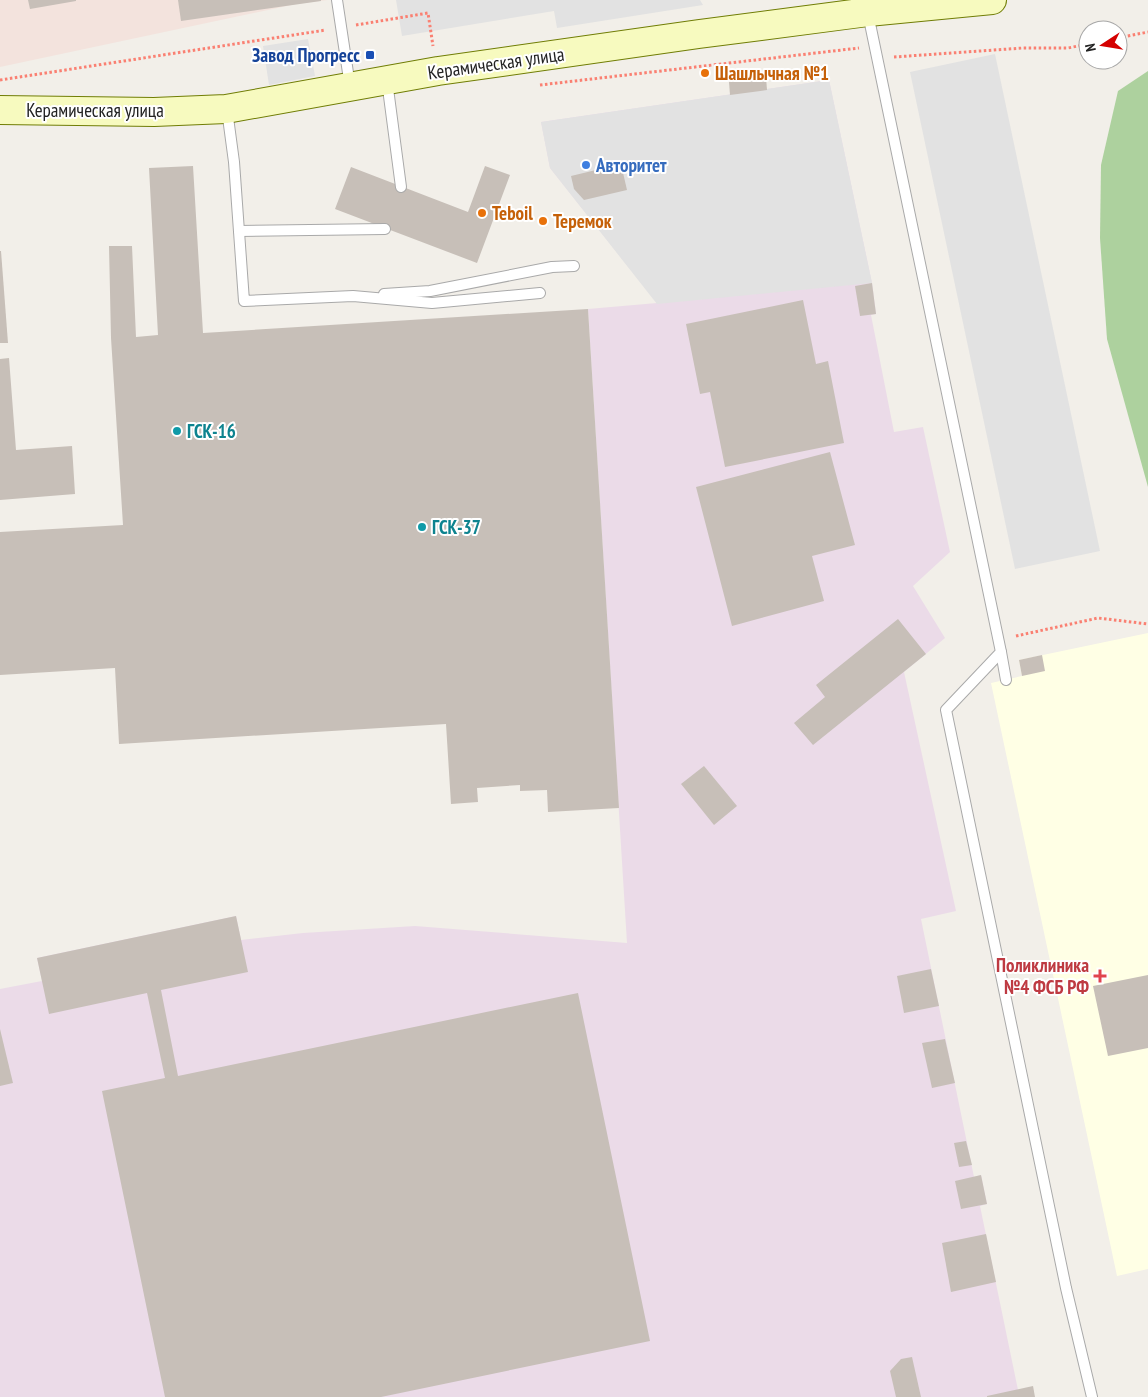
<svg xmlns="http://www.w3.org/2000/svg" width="1148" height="1397" font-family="'PT Sans Narrow',sans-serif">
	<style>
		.industrial { fill: #ebdbe8 }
		.education { fill: #ffffe5 }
		.military { fill: #f3e3dd }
		.forest { fill: #add19e }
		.parking { fill: #e2e2e2 }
		.building { fill: #c7bfb8 }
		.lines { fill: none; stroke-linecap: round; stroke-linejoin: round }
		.lane-casing { stroke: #a9a9a9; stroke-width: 12 }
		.secondary-casing { stroke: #707d05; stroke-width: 30 }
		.path { stroke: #fa8072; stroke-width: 3; stroke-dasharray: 2.5 2.5; stroke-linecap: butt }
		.lane { stroke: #fff; stroke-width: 10 }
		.secondary { stroke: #f7fabf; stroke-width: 28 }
		.transit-dot { fill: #1a4fb4; stroke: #fff; stroke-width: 2 }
		.food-dot { fill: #e8710a; stroke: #fff; stroke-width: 2 }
		.shop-dot { fill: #3f7fe0; stroke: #fff; stroke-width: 2 }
		.culture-dot { fill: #0f9aa8; stroke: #fff; stroke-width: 2 }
		.health-dot { fill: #e0444e; stroke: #fff; stroke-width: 2 }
		.labels { text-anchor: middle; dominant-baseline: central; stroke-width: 4; stroke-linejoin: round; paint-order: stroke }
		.transit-label { font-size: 19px; font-weight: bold; fill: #164399; stroke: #fff; text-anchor: end }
		.street-label { font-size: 19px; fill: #222; stroke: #fff }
		.food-label { font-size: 19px; font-weight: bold; fill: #c56008; stroke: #fff; text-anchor: start }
		.shop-label { font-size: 19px; font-weight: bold; fill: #366cbe; stroke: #fff; text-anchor: start }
		.culture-label { font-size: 19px; font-weight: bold; fill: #0d838f; stroke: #fff; text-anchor: start }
		.health-label { font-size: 19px; font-weight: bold; fill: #be3a42; stroke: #fff; text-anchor: end }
	</style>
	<rect width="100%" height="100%" fill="#f2efe9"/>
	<polygon class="industrial" points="829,80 872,283 876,314 871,315 894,432 923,427 950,552 913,586 945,638 904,672 956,911 921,919 974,1177 981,1175 987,1204 980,1206 1018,1390 987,1397 0,1397 0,989 42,981 37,958 236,916 241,940 303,933 415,926 627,943 588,309 657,303 550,168 541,122"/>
	<polygon class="education" points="1148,633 1148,1269 1117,1276 991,683 1022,676 1019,660"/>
	<polygon class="military" points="0,0 328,0 296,4 0,67"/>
	<polygon class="forest" points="1148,71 1148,487 1107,339 1100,238 1101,165 1118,91"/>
	<g class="parking">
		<polygon points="396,0 700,0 703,5 557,28 554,11 402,36"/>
		<polygon points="308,39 315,76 269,85 263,46"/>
		<polygon points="995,54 1100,551 1015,569 910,72"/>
		<polygon points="829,80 872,283 657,304 550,168 541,122"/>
	</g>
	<g class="building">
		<polygon points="28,0 76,0 76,1 30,9"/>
		<polygon points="178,0 321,0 321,1 181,21"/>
		<polygon points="766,77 767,90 730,95 729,82"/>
		<polygon points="621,164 627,190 584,200 574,189 571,176"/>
		<polygon points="193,166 203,333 588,309 619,808 548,812 547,790 520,791 520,785 477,788 478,802 451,804 446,724 119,744 115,668 0,675 0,532 123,525 111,338 109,246 132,246 136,337 158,335 149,168"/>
		<polygon points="485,166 510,175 477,263 335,209 351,167 468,212"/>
		<polygon points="0,251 1,251 8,343 0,343"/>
		<polygon points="872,283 876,314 860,316 855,286"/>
		<polygon points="803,300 816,364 828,361 844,443 725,467 710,392 700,394 686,324"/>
		<polygon points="9,358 16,450 72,446 75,494 0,500 0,359"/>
		<polygon points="830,452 855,545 812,556 824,601 732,626 696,487"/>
		<polygon points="898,619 926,654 813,745 794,723 825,697 816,685"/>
		<polygon points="1042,655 1045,671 1022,676 1019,660"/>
		<polygon points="704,766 737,806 714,825 681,784"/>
		<polygon points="236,916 248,972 161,990 178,1076 578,993 650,1341 381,1397 165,1397 102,1091 165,1078 147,993 49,1014 37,958"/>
		<polygon points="931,969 939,1006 904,1013 897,976"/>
		<polygon points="1148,975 1148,1048 1108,1056 1093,986"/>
		<polygon points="0,1029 13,1083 0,1086"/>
		<polygon points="945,1039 955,1083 932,1088 922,1043"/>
		<polygon points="966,1141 972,1165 959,1167 954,1143"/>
		<polygon points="981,1175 987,1204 961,1209 955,1181"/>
		<polygon points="986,1234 996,1282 951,1292 942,1243"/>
		<polygon points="912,1357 921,1397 896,1397 890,1371 901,1359"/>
		<polygon points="1033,1386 1035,1397 987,1397 987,1396"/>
	</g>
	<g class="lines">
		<defs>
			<g id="lane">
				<polyline points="337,0 350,86"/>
				<polyline points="868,14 1001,652 946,710 1066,1288 1092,1397"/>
				<polyline points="387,81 401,187"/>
				<polyline points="227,110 234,162 244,301 353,296 432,303 540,293"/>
				<polyline points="239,231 385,229"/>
				<polyline points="384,294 430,291 552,267 574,266"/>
				<polyline points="1001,652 1006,680"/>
			</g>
			<polyline id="secondary" points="0,110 154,112 226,109 438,71 699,34 868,12 992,0"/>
		</defs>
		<use href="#lane" class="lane-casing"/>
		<use href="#secondary" class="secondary-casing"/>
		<g class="path">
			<polyline points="356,25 428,13 433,46"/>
			<polyline points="1118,38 1148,32"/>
			<polyline points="894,57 1023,48 1068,48 1088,44"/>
			<polyline points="0,80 326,30"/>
			<polyline points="540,85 859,48"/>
			<polyline points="1016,636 1098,618 1148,624"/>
		</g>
		<use href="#lane" class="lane"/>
		<use href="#secondary" class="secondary"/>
	</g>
	<rect class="transit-dot" x="365" y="50" width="10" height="10" rx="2.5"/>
	<g class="food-dot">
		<circle cx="705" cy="73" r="5"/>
		<circle cx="482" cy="213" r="5"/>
		<circle cx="543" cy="221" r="5"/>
	</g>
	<circle class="shop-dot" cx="586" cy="165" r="5"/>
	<g class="culture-dot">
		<circle cx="177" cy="431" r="5"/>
		<circle cx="422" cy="527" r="5"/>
	</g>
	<path class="health-dot" d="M1097.5 968.5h5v5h5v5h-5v5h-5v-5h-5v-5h5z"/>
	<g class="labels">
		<g class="transit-label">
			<text x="360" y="55">Завод Прогресс</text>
		</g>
		<g class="street-label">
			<text transform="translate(496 63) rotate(-8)">Керамическая улица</text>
			<text x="95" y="110">Керамическая улица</text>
		</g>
		<g class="food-label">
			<text x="715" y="73">Шашлычная №1</text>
			<text x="492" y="213">Teboil</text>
			<text x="553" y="221">Теремок</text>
		</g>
		<g class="shop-label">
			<text x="596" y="165">Авторитет</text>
		</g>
		<g class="culture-label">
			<text x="187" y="431">ГСК-16</text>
			<text x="432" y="527">ГСК-37</text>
		</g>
		<g class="health-label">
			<text x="1089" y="965">Поликлиника<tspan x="1089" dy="22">№4 ФСБ РФ</tspan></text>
		</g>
	</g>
	<g transform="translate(1103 45) rotate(258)"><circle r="24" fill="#ffffff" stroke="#a7a7a7"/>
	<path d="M0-4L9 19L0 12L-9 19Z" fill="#d40000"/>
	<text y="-8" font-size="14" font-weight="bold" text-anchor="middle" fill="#222222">N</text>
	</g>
</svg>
